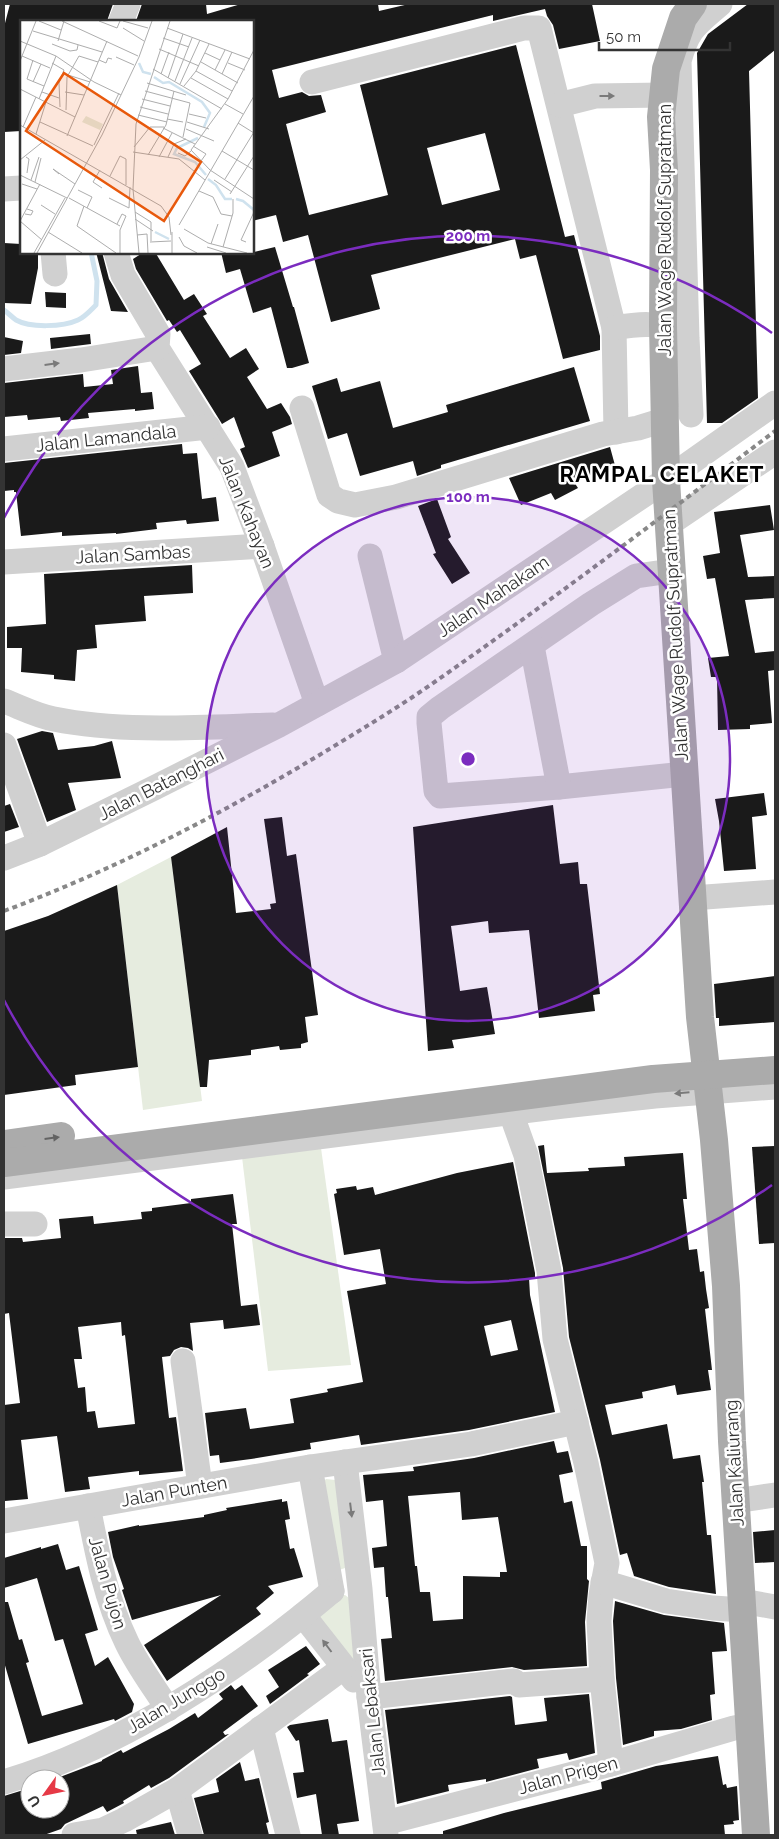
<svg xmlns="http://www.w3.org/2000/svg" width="779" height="1839" font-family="Raleway,sans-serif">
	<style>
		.green { fill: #e6ecdf }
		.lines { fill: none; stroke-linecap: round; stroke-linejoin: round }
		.stream { stroke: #cfe2ee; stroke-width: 5 }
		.building { fill: #1a1a1a; fill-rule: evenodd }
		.minor { stroke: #d0d0d0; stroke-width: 25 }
		.major { stroke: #ababab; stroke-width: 28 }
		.rail { stroke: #888; stroke-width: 4; stroke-dasharray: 5 4; stroke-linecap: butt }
		.oneway { fill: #7a7a7a }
		.oneway2 { fill: #636363 }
		.ring { fill: none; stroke: #7b2cbf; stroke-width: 2.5 }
		.labels { text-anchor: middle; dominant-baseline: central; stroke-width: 5; stroke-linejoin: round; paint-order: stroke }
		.street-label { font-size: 18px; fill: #333; stroke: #fff }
		.district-label { font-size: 22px; font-weight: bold; letter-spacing: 1px; fill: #000; stroke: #fff }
		.inset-river { fill: none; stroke: #cfe2ee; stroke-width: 2.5 }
		.inset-road { fill: none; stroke: #adadad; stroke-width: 1 }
		.view { fill: #e8590c; fill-opacity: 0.15; stroke: #e8590c; stroke-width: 2.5 }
		.inset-edge { fill: none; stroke: #333; stroke-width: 2.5 }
		.centre { fill: #7b2cbf; stroke: #fff; stroke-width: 2.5 }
		.ring-label { font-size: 15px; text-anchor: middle; font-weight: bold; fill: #7b2cbf; stroke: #fff; stroke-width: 5; stroke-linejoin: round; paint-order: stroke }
	</style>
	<rect width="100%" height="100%" fill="#fff"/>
	<g class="green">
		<polygon points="171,857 202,1101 143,1110 117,885"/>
		<polygon points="321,1148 351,1365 268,1371 242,1157"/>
		<polygon points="326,1479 335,1480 348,1567 339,1570 322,1483"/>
		<polygon points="345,1595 349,1598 358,1665 319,1621 321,1610 339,1596"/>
	</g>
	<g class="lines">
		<g class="stream">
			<polyline points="40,21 43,4"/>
			<path d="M4,310C8,313 12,317 16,320C30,328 63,327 78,320C85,317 90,311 96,305L97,281L91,252"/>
		</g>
	</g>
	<g class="building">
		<polygon points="10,4 113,4 107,21 21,21 21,131 4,132 4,27"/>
		<path d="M142,4H206L207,14L241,4H378L379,11L409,4H592L600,41L559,49L553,25L547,16L545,9L493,21V15L272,70L279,98L302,92L309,96L321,95L326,112L286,124L309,215L388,195L360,85L516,45L565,237L574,235L600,336V350L563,359L536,255L520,259L515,239L371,275L380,309L331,322L308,235L283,242L276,215L252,221V21H136ZM485,133L500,190L442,205L427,148Z"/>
		<polygon points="748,4 775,4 775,50 749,71 758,398 722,423 707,423 697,53 708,34"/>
		<polygon points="4,243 21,244 21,252 38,252 38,268 31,304 4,303"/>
		<polygon points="275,247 293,307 294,307 309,363 292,368 287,368 271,307 253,313 240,269 226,273 221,252 254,252"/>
		<polygon points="96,252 102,252 109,279 128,312 111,311"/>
		<polygon points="144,252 155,252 184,300 194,294 207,314 203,316 230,358 246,348 259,369 247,377 267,409 281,403 290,417 292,424 272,432 280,456 248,468 240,449 245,447 234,417 222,424 189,371 201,364 180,330 177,332 169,320 167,321 136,269 133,259"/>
		<polygon points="45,292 66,293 66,308 46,307"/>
		<polygon points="90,334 91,344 51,349 50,338"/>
		<polygon points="4,337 23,341 21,353 4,355"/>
		<polygon points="138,366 141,393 152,392 154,409 135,411 135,409 88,413 89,418 61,421 60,417 28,420 27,415 4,417 4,383 83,374 84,387 113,384 111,370"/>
		<polygon points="574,367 590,421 441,465 441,468 417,476 413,461 360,476 347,433 328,439 312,386 337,378 341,392 380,381 393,428 448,412 446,405"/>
		<polygon points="182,444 183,454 197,453 202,499 216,497 219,521 187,524 186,520 156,523 157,529 116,534 116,533 62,536 62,532 21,536 16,492 14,492 14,490 4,491 4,463"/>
		<polygon points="610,447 616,469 572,479 578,488 555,500 551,493 521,505 509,478"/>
		<polygon points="437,499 451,537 448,539 470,573 452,584 433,554 436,553 418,506"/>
		<polygon points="770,505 774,530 740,535 748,577 775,576 775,598 745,600 755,653 775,651 775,670 768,671 772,723 750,725 750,729 718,730 717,677 711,677 708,658 729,656 715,578 707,579 703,556 720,553 714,512"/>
		<polygon points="192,565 193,593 144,596 146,621 95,625 97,648 77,650 75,681 54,679 54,675 21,672 22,648 7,648 7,627 46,624 44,574"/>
		<polygon points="42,731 53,733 58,750 94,746 112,741 121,778 68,783 76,810 47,822 17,739"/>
		<polygon points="764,793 767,815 752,817 756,869 724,871 719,821 715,799"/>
		<polygon points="10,804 19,827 4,832 4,806"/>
		<polygon points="553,805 560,864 578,862 580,884 587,884 600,994 593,995 595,1011 539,1018 529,930 489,933 488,921 451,926 460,991 487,987 495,1034 452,1040 454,1048 428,1051 413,827"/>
		<polygon points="282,817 287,856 296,854 318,1015 305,1017 308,1042 301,1044 301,1048 280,1050 279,1046 251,1050 251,1055 209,1060 207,1087 200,1087 171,857 227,827 236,913 271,909 270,904 276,903 264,819"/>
		<polygon points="117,885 138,1067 75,1075 76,1085 4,1095 4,931 48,916"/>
		<polygon points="775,976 775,1022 719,1026 719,1018 716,1018 714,984"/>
		<polygon points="544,1145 547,1173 589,1171 588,1168 625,1166 624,1157 683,1153 687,1199 683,1199 689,1250 697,1249 700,1272 704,1271 706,1289 709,1308 705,1309 712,1370 708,1370 711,1390 677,1395 675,1385 642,1392 643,1398 605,1405 612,1435 667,1424 673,1459 700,1455 704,1482 702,1482 707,1535 711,1535 716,1594 669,1587 634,1576 627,1553 620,1555 600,1460 569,1337 563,1268 538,1146"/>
		<polygon points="775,1146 775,1243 759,1244 752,1147"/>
		<path d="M513,1162L535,1273V1278H529L530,1295L555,1412L469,1430L361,1445L359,1435L310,1443L311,1449L251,1459L220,1463L219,1455L210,1456L205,1413L246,1408L250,1429L294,1423L290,1399L328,1392L327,1389L363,1382L347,1291L386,1284L380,1249L344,1255L334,1194L337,1193L336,1189L356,1186L357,1190L373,1187L375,1195L457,1173ZM511,1320L518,1350L491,1356L484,1326Z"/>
		<path d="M233,1194L237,1224H232L241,1306L257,1304L260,1325L224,1329L223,1320L190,1323L193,1351L188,1348L181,1347L174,1350L170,1356L162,1357L169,1418L176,1417L183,1471L139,1475V1471L88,1477L90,1489L65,1492L57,1436L21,1440L28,1499L5,1501L4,1405L20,1403L9,1313L4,1314V1238H22L23,1242L61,1238L59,1219L93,1216L94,1224L142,1219L141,1212L152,1211V1208L191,1203V1199ZM121,1322L122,1336L125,1335L135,1424L98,1428L95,1411L87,1412L85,1387L78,1388L74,1359H82L78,1327Z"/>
		<path d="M554,1441L557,1453L568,1451L573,1472L559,1475L564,1503L572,1501L581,1546H587V1579L589,1581L585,1622L587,1666L524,1670L512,1667L385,1681L381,1639L392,1638L388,1597H386L384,1567L374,1568L372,1548L387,1546L383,1500L366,1502L363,1475L414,1471L413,1467L474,1458ZM460,1492L462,1520L498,1517L507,1572H500V1577L463,1576V1619L433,1621L430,1592H420L417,1566H415L408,1496Z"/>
		<polygon points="282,1499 282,1502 287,1501 290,1519 285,1520 290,1549 294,1548 303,1577 268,1586 274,1593 256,1608 261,1614 167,1681 144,1645 221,1595 132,1620 122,1590 124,1589 113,1557 108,1532 139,1525 139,1526 204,1517 204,1515 227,1510 226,1508"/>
		<polygon points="775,1530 775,1562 755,1563 753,1532"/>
		<polygon points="58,1544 66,1570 79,1566 98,1630 85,1634 95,1666 108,1657 134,1704 132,1712 115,1721 114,1719 28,1744 4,1662 4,1602 8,1602 19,1640 22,1639 29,1662 26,1663 42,1716 83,1704 63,1639 55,1641 37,1578 4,1588 4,1558 41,1547 41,1549"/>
		<polygon points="615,1601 664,1615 724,1623 727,1651 712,1652 715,1694 710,1695 712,1720 681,1729 654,1731 654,1736 623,1745 616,1678 613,1621"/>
		<polygon points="306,1646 320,1664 307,1674 309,1675 270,1704 266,1696 279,1687 268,1670"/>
		<polygon points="231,1685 235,1690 242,1685 258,1706 223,1732 225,1735 229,1734 169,1778 151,1788 149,1785 123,1801 124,1803 107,1812 103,1806 65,1824 61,1829 44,1835 4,1835 4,1796 30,1788 30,1809 37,1809 38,1812 48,1809 60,1809 60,1777 102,1761 102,1760 121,1750 123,1753 169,1729 195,1713 198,1718 223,1699 219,1694"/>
		<polygon points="589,1694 595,1753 569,1760 567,1753 537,1759 539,1768 486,1782 486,1779 448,1785 449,1791 397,1804 385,1710 510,1696 512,1697 515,1725 547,1721 544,1698"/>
		<polygon points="328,1719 332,1742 347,1740 359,1821 337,1824 339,1835 322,1835 316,1794 297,1798 293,1773 304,1772 299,1740 296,1741 287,1727 290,1725"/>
		<polygon points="718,1756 723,1785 726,1784 727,1788 737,1786 739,1820 733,1821 734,1824 724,1825 725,1835 443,1835 443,1831 504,1813 602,1789 601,1782 656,1766"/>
		<polygon points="240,1762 245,1781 259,1778 269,1822 266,1823 269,1835 204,1835 194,1798 219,1792 216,1779"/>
		<polygon points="171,1822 175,1835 137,1835 136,1830"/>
	</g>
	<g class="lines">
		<g class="minor">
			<polyline points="121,21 128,4"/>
			<polyline points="312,82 524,28 539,28 614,328 616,432"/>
			<polyline points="559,105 595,96 664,95"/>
			<polyline points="4,189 21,188"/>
			<polyline points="53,252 55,274"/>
			<polyline points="116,252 123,275 158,334 157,348 232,467 262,546 317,704"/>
			<path d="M614,328C638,324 660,321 681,334"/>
			<polyline points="4,369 81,360 157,348"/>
			<polyline points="302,408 329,495 338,501 355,505 396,497 603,434 638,428 664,420"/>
			<path d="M691,415L687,338L679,61C688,28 696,25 720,4"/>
			<polyline points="4,449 208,427"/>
			<polyline points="669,524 775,452"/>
			<polyline points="370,556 396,661"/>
			<polyline points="4,562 262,546"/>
			<polyline points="671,571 636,576 591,604 440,708 429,717 429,723 436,791 440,796 559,787 684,774"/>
			<polyline points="532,646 559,787"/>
			<path d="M4,701C20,707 37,716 54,719C123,733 203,727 273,725"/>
			<polyline points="4,745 40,844"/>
			<polyline points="4,858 40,844 150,790 279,725 396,661 666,480 775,403"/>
			<polyline points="692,898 775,892"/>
			<polyline points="511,1113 526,1155 549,1271 555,1339 586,1463 607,1563 601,1595 599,1621 602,1679 611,1764"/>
			<polyline points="4,1177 563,1106 655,1096 775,1087"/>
			<polyline points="4,1224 35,1224"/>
			<polyline points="183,1361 200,1486"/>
			<polyline points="345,1462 360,1589 369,1697 386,1835"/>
			<polyline points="310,1467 332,1591"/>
			<polyline points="735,1501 775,1495"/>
			<path d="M88,1506C97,1553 106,1600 127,1643C138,1666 154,1687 168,1709"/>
			<polyline points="4,1521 310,1467 471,1444 576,1422"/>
			<polyline points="603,1582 666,1601 713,1608 743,1610"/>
			<polyline points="742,1601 775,1607"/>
			<polyline points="303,1615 354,1680"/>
			<polyline points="369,1697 514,1681 519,1685 602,1679"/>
			<polyline points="261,1728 288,1835"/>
			<path d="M4,1782C121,1747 239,1670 332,1591"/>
			<polyline points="177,1790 190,1835"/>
			<polyline points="385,1823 611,1764 734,1728 750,1725"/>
			<polyline points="74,1835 103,1830 124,1820 177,1790 343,1668"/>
		</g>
		<g class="major">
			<polyline points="693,4 683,18 666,69 661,117 664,170 663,325 666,480 700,1017 714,1140 726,1286 732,1441 756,1835"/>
			<polyline points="4,1144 61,1136"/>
			<polyline points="4,1163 653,1079 775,1070"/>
		</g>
		<path class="rail" d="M4,911C119,868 227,811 331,748C367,726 402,705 436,681C551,601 663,516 775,431"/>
	</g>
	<defs><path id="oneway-solid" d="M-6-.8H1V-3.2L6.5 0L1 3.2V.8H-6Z" transform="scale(1.25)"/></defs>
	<g class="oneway">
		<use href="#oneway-solid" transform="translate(607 96)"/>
		<use href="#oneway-solid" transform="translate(52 364) rotate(-7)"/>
		<use href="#oneway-solid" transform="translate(682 1093) rotate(175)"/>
		<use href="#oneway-solid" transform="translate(351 1510) rotate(83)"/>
		<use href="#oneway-solid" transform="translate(327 1646) rotate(-127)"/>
	</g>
	<use class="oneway2" href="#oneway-solid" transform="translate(52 1138) rotate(-7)"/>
	<circle cx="468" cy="759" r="262" fill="#7b2cbf" fill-opacity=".12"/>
	<g class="ring">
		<circle cx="468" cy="759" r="262"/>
		<path d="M772 1185A523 523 0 0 1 4 1000M4 518A523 523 0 0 1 772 333"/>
	</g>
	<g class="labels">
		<g class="street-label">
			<text transform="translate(664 230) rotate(-90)">Jalan Wage Rudolf Supratman</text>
			<text transform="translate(106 438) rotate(-6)">Jalan Lamandala</text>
			<text transform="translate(247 512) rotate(68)">Jalan Kahayan</text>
			<text transform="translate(133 554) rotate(-3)">Jalan Sambas</text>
			<text transform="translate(493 596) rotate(-34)">Jalan Mahakam</text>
			<text transform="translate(675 635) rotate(-93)">Jalan Wage Rudolf Supratman</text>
			<text transform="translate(161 784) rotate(-27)">Jalan Batanghari</text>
			<text transform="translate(734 1463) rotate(-93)">Jalan Kaliurang</text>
			<text transform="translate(174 1491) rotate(-10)">Jalan Punten</text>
			<text transform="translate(108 1583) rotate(74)">Jalan Pujon</text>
			<text transform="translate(176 1700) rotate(-31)">Jalan Junggo</text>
			<text transform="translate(372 1712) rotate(-96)">Jalan Lebaksari</text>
			<text transform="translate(568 1775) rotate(-15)">Jalan Prigen</text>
		</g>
		<g class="district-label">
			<text x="662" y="474">RAMPAL CELAKET</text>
		</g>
	</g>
	<g transform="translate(20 20)">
		<rect width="234" height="234" fill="#fff"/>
		<path d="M66,96L83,104L80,110L62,102Z" fill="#e6ecdf"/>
		<path class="inset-river" d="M119,43L123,52L131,54M134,57L143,63L149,62L182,82L190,93L184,107M178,118L157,128L154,134L175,142L186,155M188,159L196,165L205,179H212M216,179L223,181L234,190M135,212L149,219"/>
		<path class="inset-road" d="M19,1L41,10M42,1L118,36M79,1L97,8L100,1M103,1L128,8M103,8L124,21M147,8L230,39M13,11L82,32M143,18L169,27M0,21L36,36L74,62L101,75M38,21L44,1M32,24L50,31L57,30L58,25M139,29L179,46M234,30L208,79L171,130L190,150L234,179M185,33L200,40M2,36L30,48M96,37L114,45M13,40L7,59L24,66M79,40L86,43L88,38L92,39M0,41L16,1M181,42L218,63M32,43L44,50L39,63L40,87M208,43L225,50M133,49L202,89M195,50L205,30M176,51L212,71M141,54L149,32M202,54L212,32M48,55L70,62M148,58L163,14M171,58L208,79M155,61L172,18M13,62L21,44M127,63L166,75M160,64L180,20M164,66L176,51L189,24M0,69L55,97M125,71L170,83L163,117M22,72L39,78M45,72L64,75M19,79L36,36M122,79L150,86M205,84L223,94M120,87L148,94M46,90L47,57L59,36L78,42M169,94L186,98M118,95L147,102M147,99L163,102M20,102L73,126M167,102L189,109M218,103L234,113M0,105L141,186L149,197L151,215M3,107L16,77M143,108L175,124M166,109L194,121M16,114L26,82M47,116L87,21M74,125L99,73M173,126L186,134L181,141M114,127L130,107H144M202,131L234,150M113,132L159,139L185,160M158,133L165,136L171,131M128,135L146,105L154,71M6,137L9,139L7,153M139,137L152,113M148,137L154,124L166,119M0,140L25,120M80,150L73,162L82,168M39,154L33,149L55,164M0,155L47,178M90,156L100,136L106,139V165M205,159L234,112M11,160L19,137M194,160L212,172M15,162L21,138M2,164L17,169M58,170L72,177L67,188M179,171L193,177L201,194L212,196M210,174L234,136M49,178L100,206M89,178L109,188L110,167M21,185L35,194M64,186L57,206L96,233M115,192L131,202V221M5,194L11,195L13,191L7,189M115,199L133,211M0,201L20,164M0,201L22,220M97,204L102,194L106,196L100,210V233M159,205L234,76M164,209L188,223L227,233M28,212L62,233M117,215L127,214L128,233M159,217L164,226L177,233M130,222L151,221M226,222L221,220L234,192M191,224L198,204M187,227L206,233M203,227L213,193V179M14,233L45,178M17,233L82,115L119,37L132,1M119,233L113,169L116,104L150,1M152,233V212"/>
		<path class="view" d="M44,53L181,142L144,201L6,111Z"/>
		<rect width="234" height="234" class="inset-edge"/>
	</g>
	<circle cx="468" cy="759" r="8" class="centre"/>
	<g class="ring-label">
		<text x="468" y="241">200 m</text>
		<text x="468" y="502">100 m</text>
	</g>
	<rect width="779" height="1839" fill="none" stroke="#333333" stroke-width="10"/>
	<g transform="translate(45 1794) rotate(237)"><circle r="24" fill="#ffffff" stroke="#adadad"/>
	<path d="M0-4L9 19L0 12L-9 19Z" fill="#e63946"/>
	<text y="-8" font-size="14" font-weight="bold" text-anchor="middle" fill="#333333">U</text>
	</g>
	<path d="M599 42v8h131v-8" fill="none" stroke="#333333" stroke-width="2.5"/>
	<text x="606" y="42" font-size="15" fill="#333333" stroke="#ffffff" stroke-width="4" paint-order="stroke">50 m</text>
</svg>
